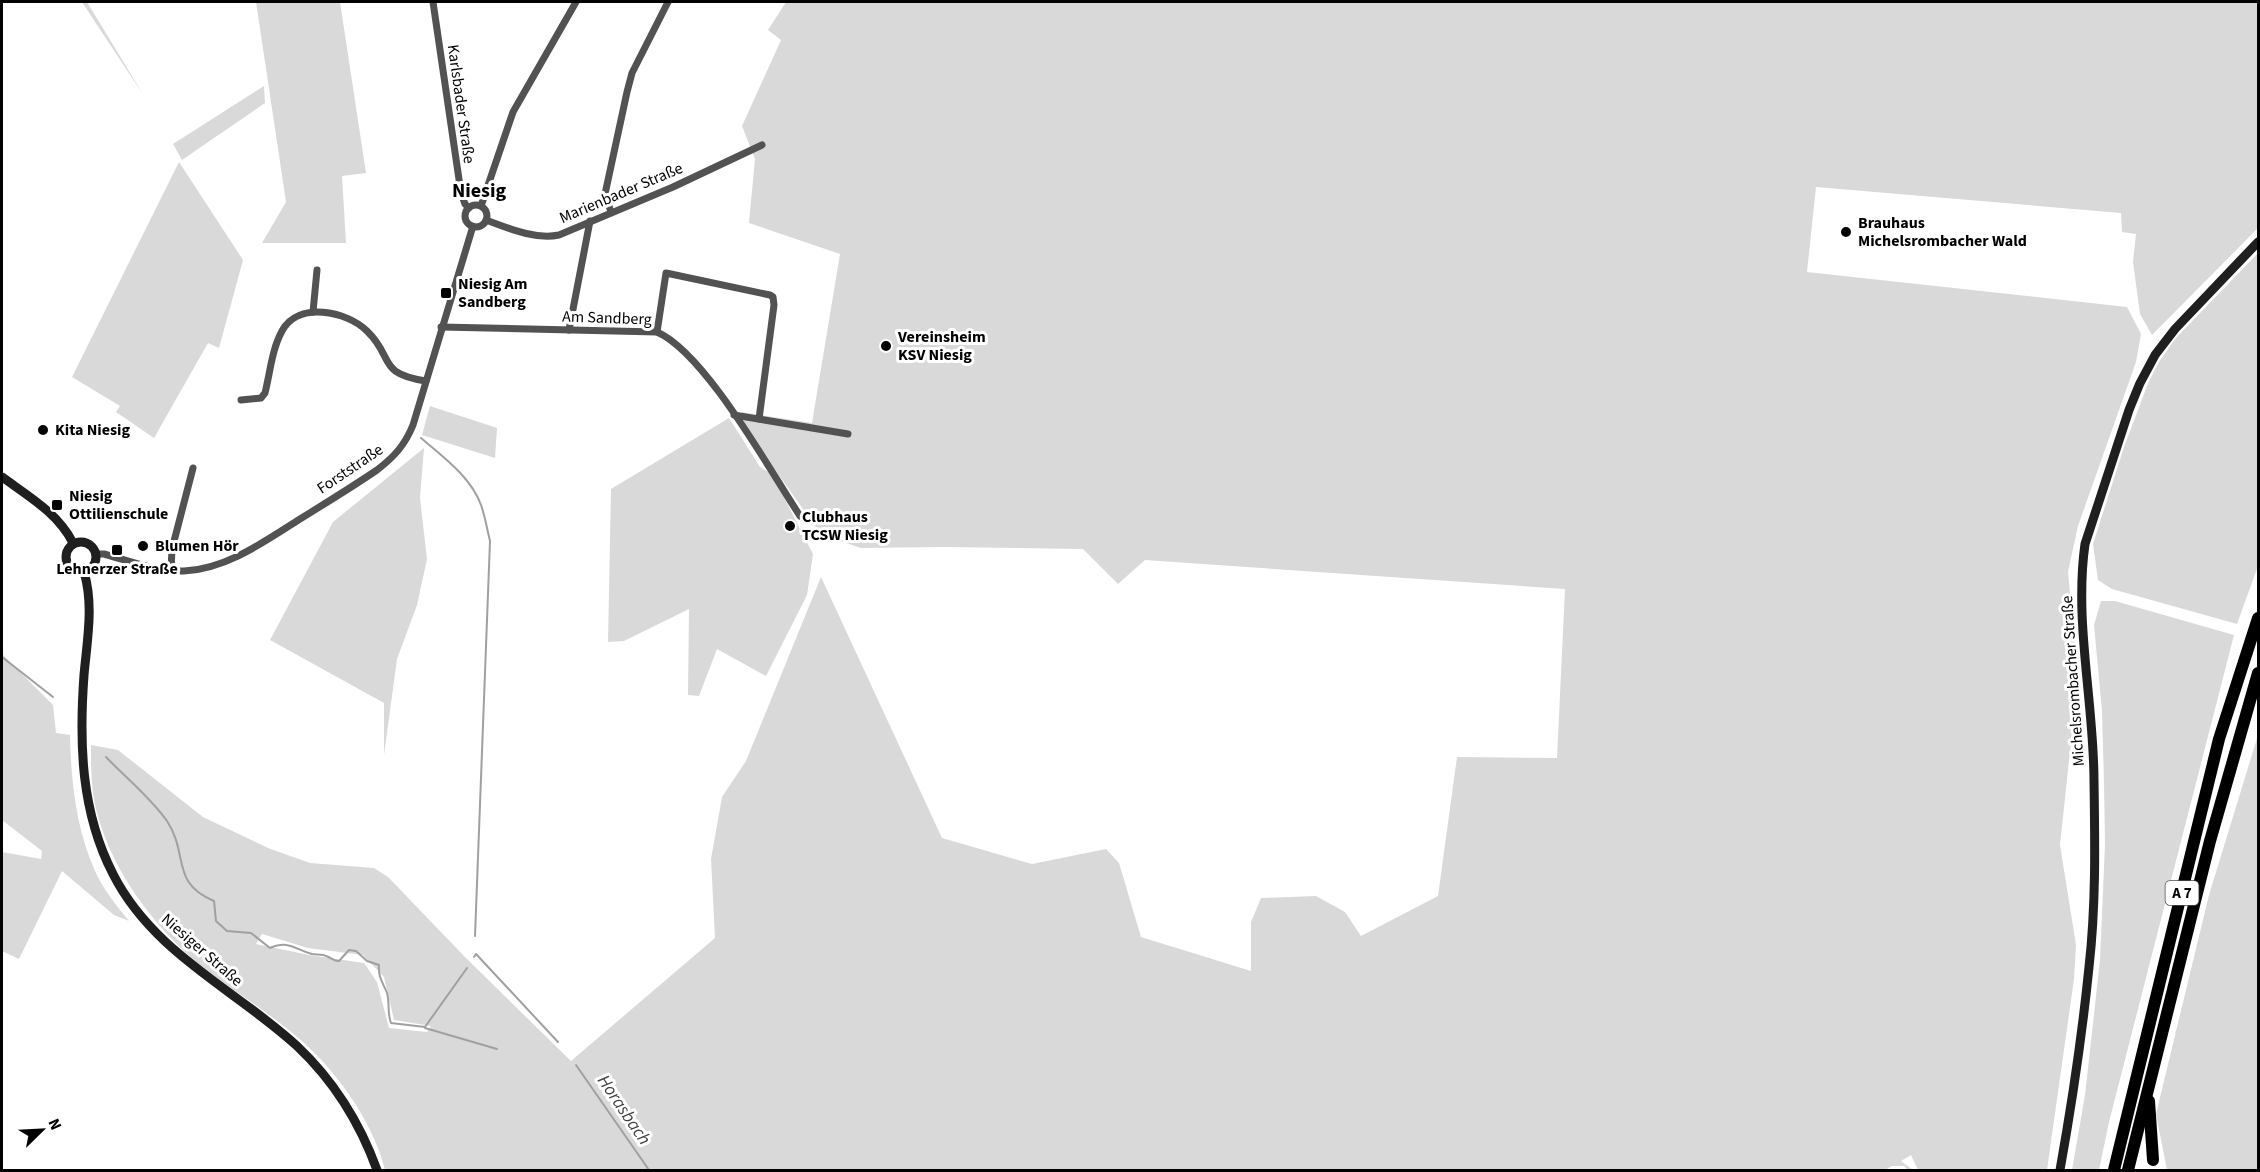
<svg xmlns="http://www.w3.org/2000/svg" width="2260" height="1172" font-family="'Source Sans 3',sans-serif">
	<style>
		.green { fill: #d9d9d9; fill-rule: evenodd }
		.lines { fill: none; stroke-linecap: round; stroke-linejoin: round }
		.stream { stroke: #a0a0a0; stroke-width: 2 }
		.street { stroke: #525252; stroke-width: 7 }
		.secondary { stroke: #1f1f1f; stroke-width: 9 }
		.highway { stroke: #000; stroke-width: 12 }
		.poi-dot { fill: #000; stroke: #fff; stroke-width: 2 }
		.labels { text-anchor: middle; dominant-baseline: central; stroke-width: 6; stroke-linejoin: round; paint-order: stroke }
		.shield { fill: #fff; stroke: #4c4c4c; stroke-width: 1.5 }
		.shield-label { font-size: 15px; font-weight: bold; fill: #000 }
		.street-label { font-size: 16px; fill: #000; stroke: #fff }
		.poi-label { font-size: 16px; font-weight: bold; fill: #000; stroke: #fff; text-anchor: start }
		.water-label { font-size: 18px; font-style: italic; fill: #414141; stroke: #fff }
		.quarter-label { font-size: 20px; font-weight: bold; fill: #000; stroke: #fff }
	</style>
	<rect width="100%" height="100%" fill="#fff"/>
	<g class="green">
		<polygon points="82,2 87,2 144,96"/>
		<polygon points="256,2 340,2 366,173 342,176 346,243 262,243 286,202"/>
		<path d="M786,2H2258V228L2152,335L2140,314L2133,262L2136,234L2122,232L2121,213L1816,187L1807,272L2127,307L2141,334L2136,362L2078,526L2068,572L2078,676L2060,845L2076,945L2074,979L2047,1170H1918L1911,1155L1901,1161L1913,1170H1908L1904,1166H1892L1885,1170H385C372,1117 329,1060 285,1027C259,1006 230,989 204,968C156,930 113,873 97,813C91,791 91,768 91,745L118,750L203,817L268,848L310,863L374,868L388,877L464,956L571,1061L715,938L711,859L722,797L746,761L821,577L942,838L1032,864L1106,849L1119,863L1141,937L1251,971V922L1261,898L1316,896L1345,912L1361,936L1438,896L1457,757L1557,758L1565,589L1145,560L1118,584L1083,549L945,547L861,548L837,540L816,527L745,428L742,412L812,423L840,254L749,223L755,159L742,126L781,40L768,30ZM262,934L308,948L363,955L384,977L394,1020L431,1026L427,1032L389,1028L377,982L364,963L309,955L256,944Z"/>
		<polygon points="264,86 265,103 182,160 173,144"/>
		<polygon points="179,162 243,260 219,348 208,343 154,438 116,412 120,406 72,377"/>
		<polygon points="2258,253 2258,566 2237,624 2112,589 2098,580 2093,544 2124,447 2149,381 2159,362 2175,339"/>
		<polygon points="430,406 497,428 495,458 422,435"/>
		<polygon points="729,418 760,467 772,474 813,554 807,595 766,676 717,649 699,696 688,695 689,609 624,641 608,642 611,489"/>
		<polygon points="424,448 420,498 427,559 417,605 397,659 384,755 384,703 270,640 333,522"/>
		<polygon points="2101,601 2115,601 2234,635 2109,1122 2099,1170 2072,1170 2085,1095 2100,960 2105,844 2104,783 2102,711 2094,625"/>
		<path d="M2,654L53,705L56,733L70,735C71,782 76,828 95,871C103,889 116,905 129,921L114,915L62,871L19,959L2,951V852L41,859L42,851L2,820Z"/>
		<polygon points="2258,735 2258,1170 2167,1170 2156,1114 2209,895"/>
	</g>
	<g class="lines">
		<g class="stream">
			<path d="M421,438C443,457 471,477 481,505C485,516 487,529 490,541L475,936"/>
			<polyline points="2,657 53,697"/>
			<path d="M106,757C126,778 150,797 167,821C189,854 170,883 214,901L216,921L227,931L251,933L270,948C289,940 294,949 312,954C316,955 322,954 326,956C332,958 333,961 339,961L349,950L356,951L367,961L379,965C378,977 383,983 387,993C390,1004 387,1013 391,1023L425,1027L467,968"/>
			<polyline points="474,957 476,954 558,1042"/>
			<polyline points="425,1028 497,1049"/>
			<polyline points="576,1065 649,1170"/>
		</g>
		<g class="street">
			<polyline points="433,2 461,193 465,204 469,208"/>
			<circle cx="476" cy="216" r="11"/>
			<polyline points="481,206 513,112 576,2"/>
			<polyline points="611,212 605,194 627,92 632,73 668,2"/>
			<path d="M486,220C508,228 535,240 559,235L673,187L762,145"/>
			<polyline points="313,312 317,270"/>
			<path d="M441,327L657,332C705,353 769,469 800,516"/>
			<polyline points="569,330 590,221"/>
			<polyline points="657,332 666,273 770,295 773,297 774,305 759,419"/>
			<path d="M241,400L261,398L265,393C270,373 272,349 282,331C298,301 347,311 367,331C395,358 376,373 426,381"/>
			<polyline points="734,415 848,434"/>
			<path d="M96,554H104C130,561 157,572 184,571C227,569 265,541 300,519C326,503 352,487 377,470C394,457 405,445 413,425L473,226"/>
			<polyline points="171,570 172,549 193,468"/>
		</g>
		<g class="secondary">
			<path d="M2,477C28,496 58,513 73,543"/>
			<circle cx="81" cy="557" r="15"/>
			<path d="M84,572C94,605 87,641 84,675C79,744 81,812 113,874C153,953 235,989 297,1046C334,1081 360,1123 377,1170"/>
			<path d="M2060,1170C2072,1103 2082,1036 2089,967C2096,906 2095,843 2094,781C2094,703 2074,622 2085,544L2129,410L2140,383L2155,355L2175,329L2258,242"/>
		</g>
		<g class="highway">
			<polyline points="2149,1101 2153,1160"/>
			<polyline points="2114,1170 2219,739 2258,618"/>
			<polyline points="2128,1170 2210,841 2258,673"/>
		</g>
	</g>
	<g class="poi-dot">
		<circle cx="1846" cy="232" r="6"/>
		<rect x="440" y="287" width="12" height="12" rx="3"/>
		<circle cx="886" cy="346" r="6"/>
		<circle cx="43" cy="430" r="6"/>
		<rect x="51" y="499" width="12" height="12" rx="3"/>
		<circle cx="790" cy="526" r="6"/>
		<circle cx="143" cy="546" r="6"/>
		<rect x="111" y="544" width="12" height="12" rx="3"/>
	</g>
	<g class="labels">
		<rect class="shield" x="2165.5" y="881" width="33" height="24" rx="4.5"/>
		<g class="shield-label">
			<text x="2182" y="893">A 7</text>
		</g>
		<g class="street-label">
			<text transform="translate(461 104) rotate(82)">Karlsbader Straße</text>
			<text transform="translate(621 193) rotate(-23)">Marienbader Straße</text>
			<text transform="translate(607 318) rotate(2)">Am Sandberg</text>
			<text transform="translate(350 469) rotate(-34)">Forststraße</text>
			<text transform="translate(2073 681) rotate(-94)">Michelsrombacher Straße</text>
			<text transform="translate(202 950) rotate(41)">Niesiger Straße</text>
		</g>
		<g class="poi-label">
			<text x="1858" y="223">Brauhaus<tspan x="1858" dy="18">Michelsrombacher Wald</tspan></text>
			<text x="458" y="284">Niesig Am<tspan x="458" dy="18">Sandberg</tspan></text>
			<text x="898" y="337">Vereinsheim<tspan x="898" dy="18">KSV Niesig</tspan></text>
			<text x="55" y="430">Kita Niesig</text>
			<text x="69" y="496">Niesig<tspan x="69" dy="18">Ottilienschule</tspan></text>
			<text x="802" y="517">Clubhaus<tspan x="802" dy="18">TCSW Niesig</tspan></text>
			<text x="155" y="546">Blumen Hör</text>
			<text x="117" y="569" text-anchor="middle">Lehnerzer Straße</text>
		</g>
		<g class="water-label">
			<text transform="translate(624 1110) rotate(56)">Horasbach</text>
		</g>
		<g class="quarter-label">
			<text x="479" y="191">Niesig</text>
		</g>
	</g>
	<rect width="2260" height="1172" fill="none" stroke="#000000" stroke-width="6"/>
	<g transform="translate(42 1130) rotate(66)" stroke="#ffffff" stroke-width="4.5" paint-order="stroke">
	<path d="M0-4.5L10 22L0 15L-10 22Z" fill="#000000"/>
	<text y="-9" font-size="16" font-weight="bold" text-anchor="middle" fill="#000000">N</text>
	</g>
</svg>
